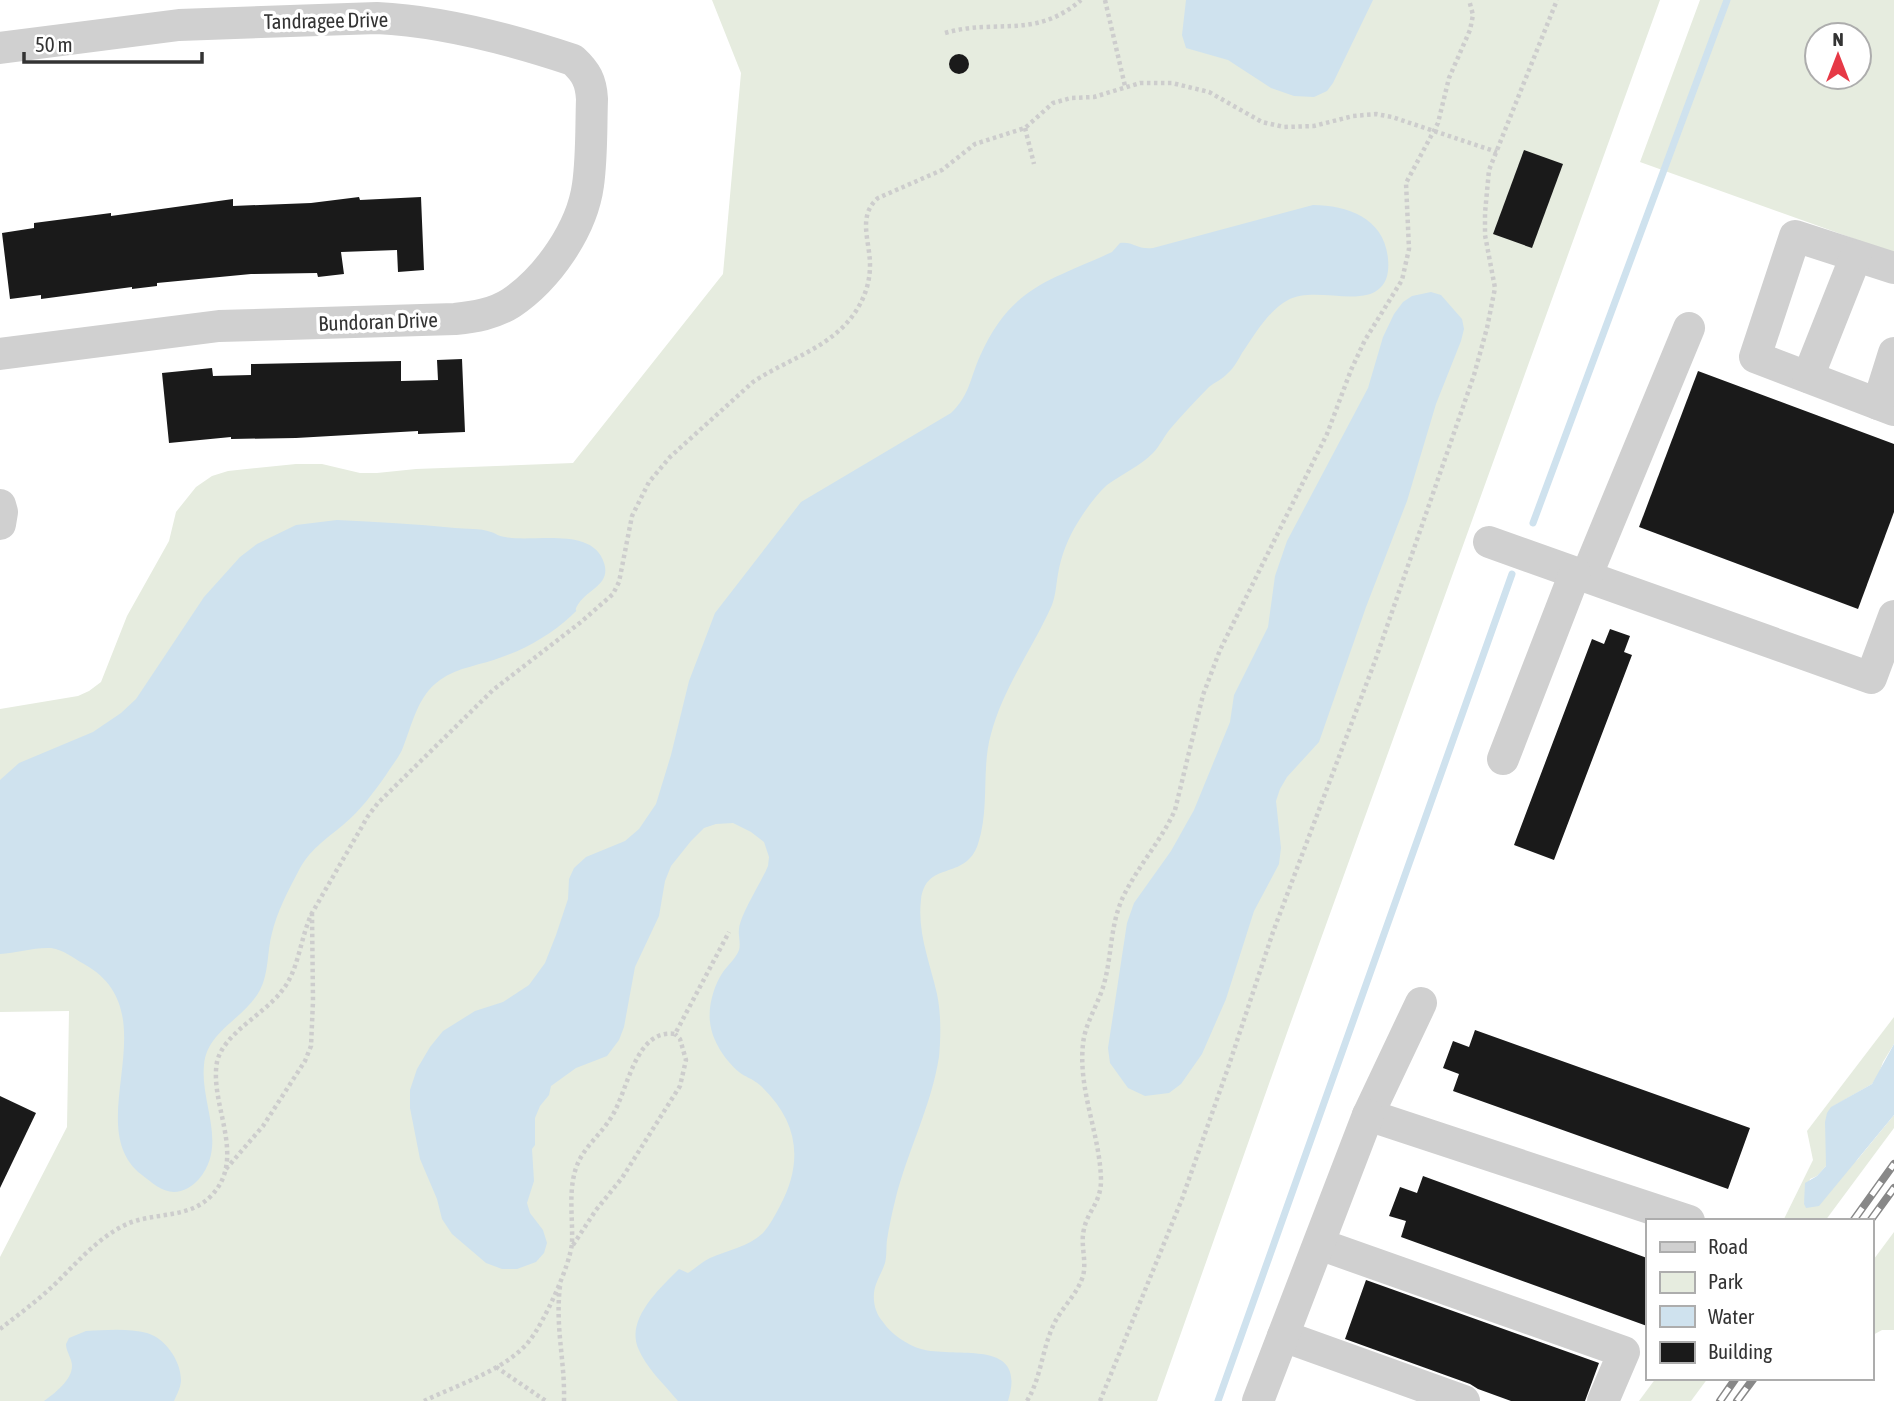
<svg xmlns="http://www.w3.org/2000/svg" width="1894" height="1401" font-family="'Asap Condensed',sans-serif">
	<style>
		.green { fill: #e6ecdf; fill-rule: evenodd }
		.water { fill: #cfe2ee }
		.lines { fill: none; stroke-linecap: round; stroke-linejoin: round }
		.stream { stroke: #cfe2ee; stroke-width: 7 }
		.building { fill: #1a1a1a }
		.path { stroke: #cdcdcd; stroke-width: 4.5; stroke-dasharray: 3.5 3.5; stroke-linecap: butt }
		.minor { stroke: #d0d0d0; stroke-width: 32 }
		.rail-casing { stroke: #888; stroke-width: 8 }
		.rail { stroke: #fff; stroke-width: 5; stroke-dasharray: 16; stroke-linecap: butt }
		.labels { text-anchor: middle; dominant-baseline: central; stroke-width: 7; stroke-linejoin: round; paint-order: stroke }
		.street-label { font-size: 21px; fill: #333; stroke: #fff }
	</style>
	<rect width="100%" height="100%" fill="#fff"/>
	<g class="green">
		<polygon points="712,0 1660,0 1288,1030 1157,1401 0,1401 0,1257 67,1127 69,1011 0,1012 0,709 78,696 89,691 101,682 127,616 169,541 176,512 196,487 212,476 228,471 296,464 322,464 360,473 377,473 416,469 573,463 723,274 741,73"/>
		<path d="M1700,0H1894V253L1640,162ZM1817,35H1859V77H1817Z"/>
		<polygon points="1894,1017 1894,1044 1883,1062 1878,1076 1872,1084 1832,1107 1826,1166 1817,1176 1810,1179 1804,1204 1858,1159 1894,1115 1894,1128 1825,1221 1783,1221 1813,1160 1807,1131"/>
		<polygon points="1894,1232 1894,1330 1882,1330 1871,1336 1871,1263"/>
		<polygon points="1656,1378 1708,1378 1691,1401 1639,1401"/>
	</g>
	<g class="water">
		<polygon points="1186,0 1373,0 1333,83 1327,91 1314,97 1294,96 1271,88 1228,60 1186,48 1182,35"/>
		<path d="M1313,205C1348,205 1385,219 1388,259C1389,269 1388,281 1380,288C1361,307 1314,286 1288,300C1267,312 1255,334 1242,353C1238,360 1234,368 1228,373C1223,379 1215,382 1209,387C1196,400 1183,414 1171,428C1164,436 1160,446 1153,453C1140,466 1122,474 1107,485C1096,495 1086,509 1078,522C1068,538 1061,556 1058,574C1056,585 1056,594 1052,605C1033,648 1003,688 991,734C981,769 990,808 978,844C965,882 926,859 921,900C917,932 930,963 937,994C941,1013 941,1036 939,1057C931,1107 907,1152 895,1201C892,1213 889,1227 887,1240C886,1248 887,1256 885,1263C882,1273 875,1282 874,1293C873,1304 876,1314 883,1322C891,1334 907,1345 921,1349C958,1359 1028,1337 1008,1401H678C664,1384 646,1368 638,1348C626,1319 660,1288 679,1269L688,1273C696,1268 702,1262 710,1258C728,1250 748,1247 763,1233C770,1225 775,1215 780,1206C804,1161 798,1121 761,1086C752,1078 745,1077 739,1072C725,1060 712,1041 710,1022C708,1006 714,985 723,972C728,965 736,958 739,950C741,944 738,935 739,929C741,913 761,883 768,866L769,857L764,842L751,832L733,823L716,824L704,828L691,841L671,866L665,881L659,916L635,967L624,1027L619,1040L607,1056L576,1068L551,1086L549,1095L540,1106L535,1118V1145L532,1149L534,1181L527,1203L530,1213L543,1230L547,1243L544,1253L536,1262L517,1269H502L486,1263L452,1234L442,1219L437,1199L420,1159L410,1108V1090L417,1069L430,1047L443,1031L475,1011L503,1002L529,985L545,963L556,935L568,899L569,879L574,868L586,857L625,841L639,829L656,804L671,755L689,681L715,613L801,502L951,413C970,395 970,378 980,356C1011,286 1050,281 1112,252L1120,243C1133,241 1137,250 1153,248Z"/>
		<polygon points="1431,292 1441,295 1462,319 1464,329 1461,341 1436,404 1407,501 1366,607 1319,742 1287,777 1280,789 1276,801 1281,848 1279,864 1254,911 1226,999 1202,1054 1181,1084 1169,1093 1145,1096 1128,1088 1110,1063 1108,1048 1127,923 1134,903 1171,851 1194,810 1230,722 1234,695 1268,627 1275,576 1287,541 1368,388 1383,337 1394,314 1403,302 1412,296"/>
		<path d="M337,520C377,522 415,524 455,528C466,529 480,528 491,532C498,534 497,536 505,537C533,543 593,526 604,563C611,584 589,589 579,603C571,615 582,606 571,616C553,633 526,649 502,657C482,665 458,667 440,680C417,696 412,726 402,750C398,758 391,767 386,775C374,792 360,811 343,825C325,840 309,850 298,872C288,891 277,912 272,933C267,951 269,973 260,990C245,1019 207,1030 204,1065C200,1104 228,1144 199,1179C193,1186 183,1192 174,1192C162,1192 151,1182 142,1175C78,1126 172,1013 84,964C73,958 64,950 51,948C35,947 16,953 0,954V780L19,763L93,732L121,713L136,699L204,597L240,557L257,544L296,525Z"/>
		<polygon points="1894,1044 1894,1115 1819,1206 1806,1208 1804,1204 1805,1183 1817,1176 1826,1166 1825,1122 1827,1113 1831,1107 1872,1084"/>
		<path d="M86,1331C104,1330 129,1328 147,1333C165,1338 181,1361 181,1380C181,1387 177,1394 174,1401H44C55,1393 72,1380 72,1366C72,1358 66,1352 66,1344L69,1338Z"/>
	</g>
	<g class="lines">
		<g class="stream">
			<polyline points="1533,523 1727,0"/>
			<polyline points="1218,1401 1512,574"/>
		</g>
	</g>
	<g class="building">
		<circle cx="959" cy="64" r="10"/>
		<polygon points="1524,150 1563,164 1532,248 1493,234"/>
		<polygon points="359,197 360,200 421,197 424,270 398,272 397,250 341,252 344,274 318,277 317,273 251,274 157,283 157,286 132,289 132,287 41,299 41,295 10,299 2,233 34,228 34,223 111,213 111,216 233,199 233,206 311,203"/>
		<polygon points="462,359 465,432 418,434 418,431 296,438 231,439 231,437 169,443 162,373 212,368 213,376 251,375 251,364 401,361 401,381 438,380 437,360"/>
		<polygon points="1698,371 1894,444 1894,512 1858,609 1639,527"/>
		<polygon points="1610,629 1630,636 1624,652 1632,655 1554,860 1514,845 1592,639 1604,644"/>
		<polygon points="1475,1030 1750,1128 1728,1189 1453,1091 1459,1074 1443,1068 1453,1041 1469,1047"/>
		<polygon points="0,1096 36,1113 0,1188"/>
		<polygon points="1423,1176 1647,1258 1647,1326 1401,1237 1406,1221 1389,1216 1400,1187 1417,1193"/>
		<polygon points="1366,1280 1599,1363 1585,1401 1511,1401 1478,1389 1470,1384 1345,1339"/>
	</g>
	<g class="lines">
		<g class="path">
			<polyline points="1105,0 1125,86"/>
			<path d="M945,33C996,18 1035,40 1081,0"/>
			<polyline points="1025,128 1034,164"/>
			<polyline points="226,1169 263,1126 305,1061 311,1046 313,1001 312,914"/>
			<polyline points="573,1245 596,1210 622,1178 680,1086 686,1060 680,1039 675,1034"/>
			<path d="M560,1286C555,1328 565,1360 564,1401"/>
			<path d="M0,1329C18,1315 37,1301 54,1285C77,1263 97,1238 127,1224C154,1212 189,1219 211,1196C248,1158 209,1105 217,1062C223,1034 264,1014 281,992C299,971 300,938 312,913L368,816L378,803L493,690L581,622L613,594L619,582L632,516L649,482L670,457L753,382C787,359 832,348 856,311C865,297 870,282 870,265C870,241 857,216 878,198L942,170L975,144L1025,128L1053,103L1071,98L1094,97L1140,83H1172L1209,92L1262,122L1284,127L1314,126L1353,116L1376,114L1392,117L1497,152"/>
			<polyline points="496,1367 546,1401"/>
			<path d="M424,1401C457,1385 508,1369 530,1340C544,1322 570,1266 572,1243C573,1218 568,1192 576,1168C583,1147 601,1135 612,1116C628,1091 635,1028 675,1034L729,932"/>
			<path d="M1027,1401C1041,1378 1042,1350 1053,1326C1061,1308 1077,1295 1083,1276C1087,1261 1080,1244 1084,1229C1088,1210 1101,1203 1101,1180C1100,1134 1078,1091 1083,1044C1085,1023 1098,1005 1104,984C1112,955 1110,925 1123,897C1138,866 1161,841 1175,810L1203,695L1220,650L1327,434L1351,370L1365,340L1402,280L1409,249L1406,183L1438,123L1449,78L1470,30L1473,15L1469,0"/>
			<polyline points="1100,1401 1182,1199 1229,1065 1273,932 1375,661 1474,375 1487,328 1495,288 1485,235 1485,213 1489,170 1557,0"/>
		</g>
		<g class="minor">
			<path d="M0,48L179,25L377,18C441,21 513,40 573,60C586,72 591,81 592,99C591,128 592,157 588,185C582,229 548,278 511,303C494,314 474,317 455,319L219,326L0,354"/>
			<polyline points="1894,268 1795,236 1755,357 1894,410"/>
			<polyline points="1808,377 1856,256"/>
			<polyline points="1878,404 1894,353"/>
			<polyline points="0,505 2,512 0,524"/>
			<polyline points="1489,542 1871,678 1894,616"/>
			<polyline points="1586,577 1689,328"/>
			<polyline points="1503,759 1575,573"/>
			<polyline points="1421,1003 1368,1115 1689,1221"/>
			<polyline points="1319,1244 1624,1352 1603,1401"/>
			<polyline points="1283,1336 1464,1401"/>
			<polyline points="1258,1401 1368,1115"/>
		</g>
		<defs>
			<g id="rail">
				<polyline points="1853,1221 1894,1164"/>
				<polyline points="1870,1221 1894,1188"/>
				<polyline points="1720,1401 1736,1378"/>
				<polyline points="1737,1401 1754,1378"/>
			</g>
		</defs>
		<use href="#rail" class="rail-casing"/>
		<use href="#rail" class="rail"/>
	</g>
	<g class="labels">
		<g class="street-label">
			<text transform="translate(326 20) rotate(-1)">Tandragee Drive</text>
			<text transform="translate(378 321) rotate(-2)">Bundoran Drive</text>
		</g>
	</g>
	<rect x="1646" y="1219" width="228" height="161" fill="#ffffff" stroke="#adadad" stroke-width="2"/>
	<rect x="1660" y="1242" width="35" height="10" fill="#d0d0d0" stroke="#adadad" stroke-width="2"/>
	<text x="1708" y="1254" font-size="21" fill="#333333">Road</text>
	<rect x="1660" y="1272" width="35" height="21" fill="#e6ecdf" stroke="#adadad" stroke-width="2"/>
	<text x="1708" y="1289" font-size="21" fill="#333333">Park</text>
	<rect x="1660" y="1306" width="35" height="21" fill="#cfe2ee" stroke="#adadad" stroke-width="2"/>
	<text x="1708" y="1324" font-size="21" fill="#333333">Water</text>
	<rect x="1660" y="1342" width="35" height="21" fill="#1a1a1a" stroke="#adadad" stroke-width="2"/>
	<text x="1708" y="1359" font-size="21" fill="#333333">Building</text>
	<g transform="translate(1838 56)"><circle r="33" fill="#ffffff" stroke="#adadad" stroke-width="2"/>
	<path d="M0-5L12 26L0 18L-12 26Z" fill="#e63946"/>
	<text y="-10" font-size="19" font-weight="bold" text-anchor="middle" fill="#333333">N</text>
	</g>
	<path d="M24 52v10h178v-10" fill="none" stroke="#333333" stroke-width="3.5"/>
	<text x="35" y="52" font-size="21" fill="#333333" stroke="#ffffff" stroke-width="5" paint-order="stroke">50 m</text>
</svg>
